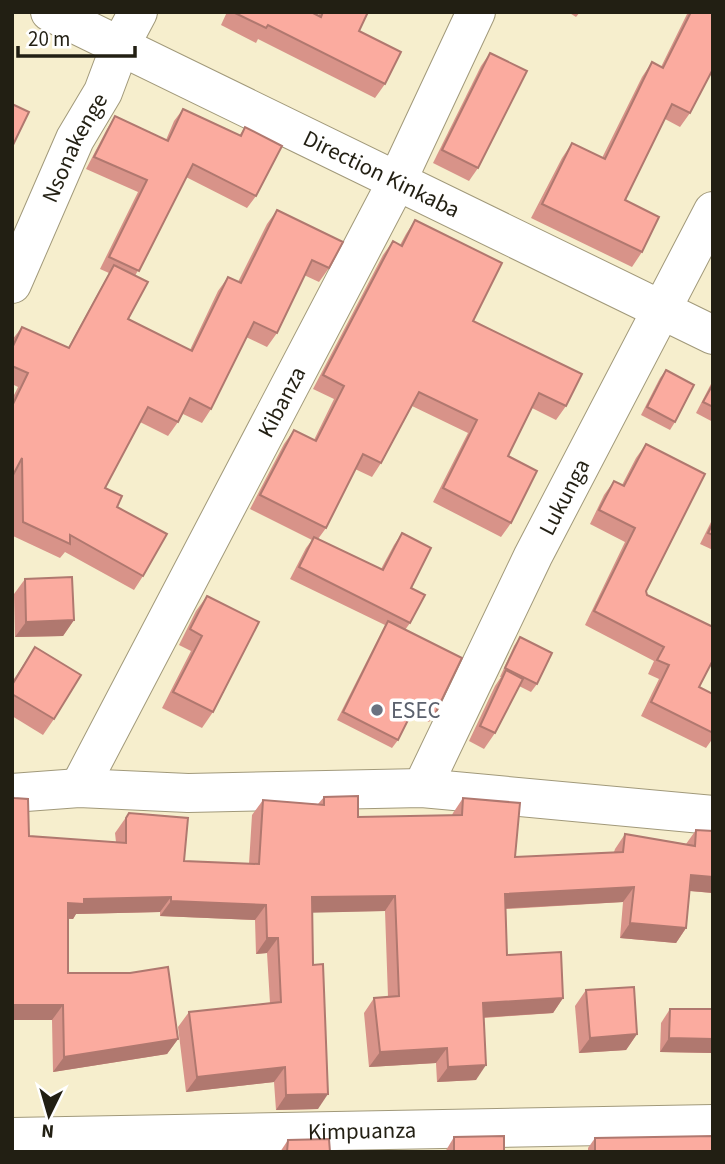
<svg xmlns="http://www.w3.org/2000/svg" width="725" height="1164" font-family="'Source Sans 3',sans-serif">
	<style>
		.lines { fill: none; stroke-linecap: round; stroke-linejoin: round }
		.minor-casing { stroke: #a1997a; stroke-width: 40 }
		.minor { stroke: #fff; stroke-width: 38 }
		.wall { fill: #d89389 }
		.shaded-wall { fill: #b0786f }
		.building { fill: #fbab9f; stroke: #b0786f; stroke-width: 2 }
		.worship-dot { fill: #6b7280; stroke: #fff; stroke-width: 2.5 }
		.labels { text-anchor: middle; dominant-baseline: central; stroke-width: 7; stroke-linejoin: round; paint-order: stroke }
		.street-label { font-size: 23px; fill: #221f13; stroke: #fff }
		.worship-label { font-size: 23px; fill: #5b616d; stroke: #fff; text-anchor: start }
	</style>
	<rect width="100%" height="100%" fill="#f6eecd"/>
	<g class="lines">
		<defs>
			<g id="minor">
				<path id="s1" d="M50,12L713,335"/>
				<path id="s2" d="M12,284L75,139L103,92L121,44L138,12"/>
				<path id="s3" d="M79,788L396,183L476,12"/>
				<path id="s4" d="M422,788L533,556L713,211"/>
				<polyline points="12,793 79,788 188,793 422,788 713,815"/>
				<path id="s5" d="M12,1137L713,1124"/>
			</g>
		</defs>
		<use href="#minor" class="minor-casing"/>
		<use href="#minor" class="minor"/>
	</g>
	<g class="wall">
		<polygon points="227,12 311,12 318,16 320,12 368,12 359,31 385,84 375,98 258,39 256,43 221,25"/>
		<polygon points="568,12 580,12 576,17"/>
		<polygon points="688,12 713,12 690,113 680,127 665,119 625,200 642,252 632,267 531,218 562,158 572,143 602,158 642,77 652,62 661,67"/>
		<polygon points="490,53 478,168 469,181 433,163 481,66"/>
		<polygon points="183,109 239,136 245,127 256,196 247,208 186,177 135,276 128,319 190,350 218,291 228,277 238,282 267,224 277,210 329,268 319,282 304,275 277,333 267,347 246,337 211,409 202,423 183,414 178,422 168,436 140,422 105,488 117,507 143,576 134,590 65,552 60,558 13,536 12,399 18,387 12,384 12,340 22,327 68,348 109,273 100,269 138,192 86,169 107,129 115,116 166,140 174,121"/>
		<polygon points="415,220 473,321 566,406 556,420 532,408 508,456 511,523 501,537 433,502 468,433 412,406 381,463 372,477 355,469 326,528 318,539 381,569 394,545 402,533 411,588 410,623 405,630 435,714 429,722 412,713 398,740 392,748 337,720 385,625 290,579 306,548 312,540 250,509 284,444 294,430 314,440 334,399 313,389 383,255 393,241 400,245 406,234"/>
		<polygon points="666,370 675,422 670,430 641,415 660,378"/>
		<polygon points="713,380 713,422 696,413"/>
		<polygon points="646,444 647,595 699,687 713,694 713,738 706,748 641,716 659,679 648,674 654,661 585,625 625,542 590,524 604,495 614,481 622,485 636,458"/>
		<polygon points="713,518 713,550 700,544"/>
		<polygon points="25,579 74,620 63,636 15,637 14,594"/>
		<polygon points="207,596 213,712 202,728 162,708 191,651 179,645 196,611"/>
		<polygon points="520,637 537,684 531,692 519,686 495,733 484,749 469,741 495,686 501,677 500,677 514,646"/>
		<polygon points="35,647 54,719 43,735 12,716 12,682"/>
		<polygon points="324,797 358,817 452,815 453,813 463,798 515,857 614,852 615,849 625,834 686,844 696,830 713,831 713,893 689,891 686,928 676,943 620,938 623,902 506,909 507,955 563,998 553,1013 484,1018 476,1080 437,1082 436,1063 369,1067 364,1013 374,998 388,997 385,911 312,912 318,1109 276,1110 274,1082 186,1092 178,1027 189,1012 270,1003 267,953 256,954 255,920 160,916 160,912 76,914 73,919 68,919 68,973 178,1039 167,1054 53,1072 52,1020 29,836 116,842 115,833 129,813 184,861 249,864 252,815 263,800 318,804"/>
		<polygon points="586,990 637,1034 626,1050 579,1053 575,1006"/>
		<polygon points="670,1009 713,1009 713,1053 660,1052 661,1023"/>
		<polygon points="454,1137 504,1152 445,1152"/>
		<polygon points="595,1138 713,1152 588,1152 588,1148"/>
		<polygon points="288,1140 330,1152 280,1152"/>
	</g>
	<g class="shaded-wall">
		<polygon points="74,620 63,636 15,637 26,622"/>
		<polygon points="691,875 713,877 713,893 680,890"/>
		<polygon points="634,887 623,902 495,909 505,894"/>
		<polygon points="395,896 385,911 301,913 312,897"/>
		<polygon points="171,897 160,912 76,914 73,919 58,918 68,903 84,899"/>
		<polygon points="171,901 266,905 255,920 160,916"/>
		<polygon points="630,923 686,928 676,943 620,938"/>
		<polygon points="267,938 278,938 267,953 256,954"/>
		<polygon points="563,998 553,1013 473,1018 483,1003"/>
		<polygon points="12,1005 63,1005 52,1020 12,1020"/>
		<polygon points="637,1034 626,1050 579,1053 590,1038"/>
		<polygon points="669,1038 713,1039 713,1053 660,1052"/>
		<polygon points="178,1039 167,1054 53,1072 64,1057"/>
		<polygon points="447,1048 436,1063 369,1067 380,1052"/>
		<polygon points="486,1065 476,1080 437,1082 448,1067"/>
		<polygon points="285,1067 274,1082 186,1092 197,1077"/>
		<polygon points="328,1094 318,1109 276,1110 286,1095"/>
	</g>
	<g class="building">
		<polygon points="233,12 311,12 321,17 323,12 368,12 359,31 401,52 385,84 268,25 266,28"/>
		<polygon points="691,12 713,12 713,69 690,113 672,104 625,200 659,217 642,252 542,204 572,143 605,159 652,62 663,68"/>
		<polygon points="490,53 527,71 478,168 442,150"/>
		<polygon points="12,104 29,112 12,147"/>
		<polygon points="183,109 241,136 245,127 282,146 256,196 193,164 139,271 109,257 147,180 94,157 115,116 168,141"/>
		<polygon points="277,210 343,242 329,268 312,260 277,333 254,322 211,409 190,398 178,422 148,407 105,488 122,496 117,507 167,534 143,576 70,535 70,544 23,522 22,458 12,477 12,406 28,373 12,366 12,348 22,327 69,348 114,265 148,282 128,319 192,351 228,277 241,283"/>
		<polygon points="415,220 502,263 473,321 582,374 566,406 539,393 508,456 537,471 511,523 443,488 477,420 419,392 381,463 363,454 326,528 260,495 294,430 316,441 344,386 323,375 393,241 402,246"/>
		<polygon points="666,370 694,385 675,422 647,407"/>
		<polygon points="713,384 713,407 703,402"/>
		<polygon points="646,444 705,474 646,591 647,595 713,627 713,660 699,687 713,694 713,733 651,702 669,665 657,660 664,647 594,611 635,528 599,510 614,481 624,486"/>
		<polygon points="713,523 713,535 708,533"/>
		<polygon points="402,533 431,548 411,588 425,595 410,623 299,567 314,537 383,570"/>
		<polygon points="72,577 74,620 26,622 25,579"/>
		<polygon points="207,596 259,622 213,712 173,692 202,636 190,629"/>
		<polygon points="388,621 462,658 435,714 416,704 398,740 343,712"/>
		<polygon points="520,637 552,653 537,684 505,668"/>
		<polygon points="35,647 81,675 54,719 12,694 12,685"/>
		<polygon points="506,670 523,679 495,733 480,726"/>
		<polygon points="358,796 358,817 462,815 463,798 520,803 515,857 623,852 625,834 695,846 696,830 713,831 713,877 691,875 686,928 630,923 634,887 505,894 507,955 561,952 563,998 483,1003 486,1065 448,1067 447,1048 380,1052 374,998 399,996 395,896 312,897 313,965 323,964 328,1094 286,1095 285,1067 197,1077 189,1012 281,1002 278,938 267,938 266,905 171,901 171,897 84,899 84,904 68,903 68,973 130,973 168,967 178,1039 64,1057 63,1005 12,1005 12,797 14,798 28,799 29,836 126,843 126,818 129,813 188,818 184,861 259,864 263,800 324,805 324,797"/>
		<polygon points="634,987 637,1034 590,1038 586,990"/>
		<polygon points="670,1009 713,1009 713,1039 669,1038"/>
		<polygon points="504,1136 504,1152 454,1152 454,1137"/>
		<polygon points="713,1136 713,1152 595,1152 595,1138"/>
		<polygon points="329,1139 330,1152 287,1152 288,1140"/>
	</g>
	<circle class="worship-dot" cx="377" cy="710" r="7"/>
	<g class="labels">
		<g class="street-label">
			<text stroke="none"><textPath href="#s2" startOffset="150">Nsonakenge</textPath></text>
			<text stroke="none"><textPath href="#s1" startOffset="369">Direction Kinkaba</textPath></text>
			<text stroke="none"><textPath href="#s3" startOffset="436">Kibanza</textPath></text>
			<text stroke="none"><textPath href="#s4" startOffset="324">Lukunga</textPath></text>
			<text stroke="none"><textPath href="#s5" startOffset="350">Kimpuanza</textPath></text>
		</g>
		<g class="worship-label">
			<text x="391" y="710">ESEC</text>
		</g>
	</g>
	<rect width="725" height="1164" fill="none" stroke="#221f13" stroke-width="28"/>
	<g transform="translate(49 1115) rotate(185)" stroke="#ffffff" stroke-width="5" paint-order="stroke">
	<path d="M0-5L12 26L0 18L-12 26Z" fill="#221f13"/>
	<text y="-10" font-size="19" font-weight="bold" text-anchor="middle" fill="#221f13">N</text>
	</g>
	<path d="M18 46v10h117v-10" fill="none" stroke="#221f13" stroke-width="3.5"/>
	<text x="28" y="46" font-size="21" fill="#221f13" stroke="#ffffff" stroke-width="5" paint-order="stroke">20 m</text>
</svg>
